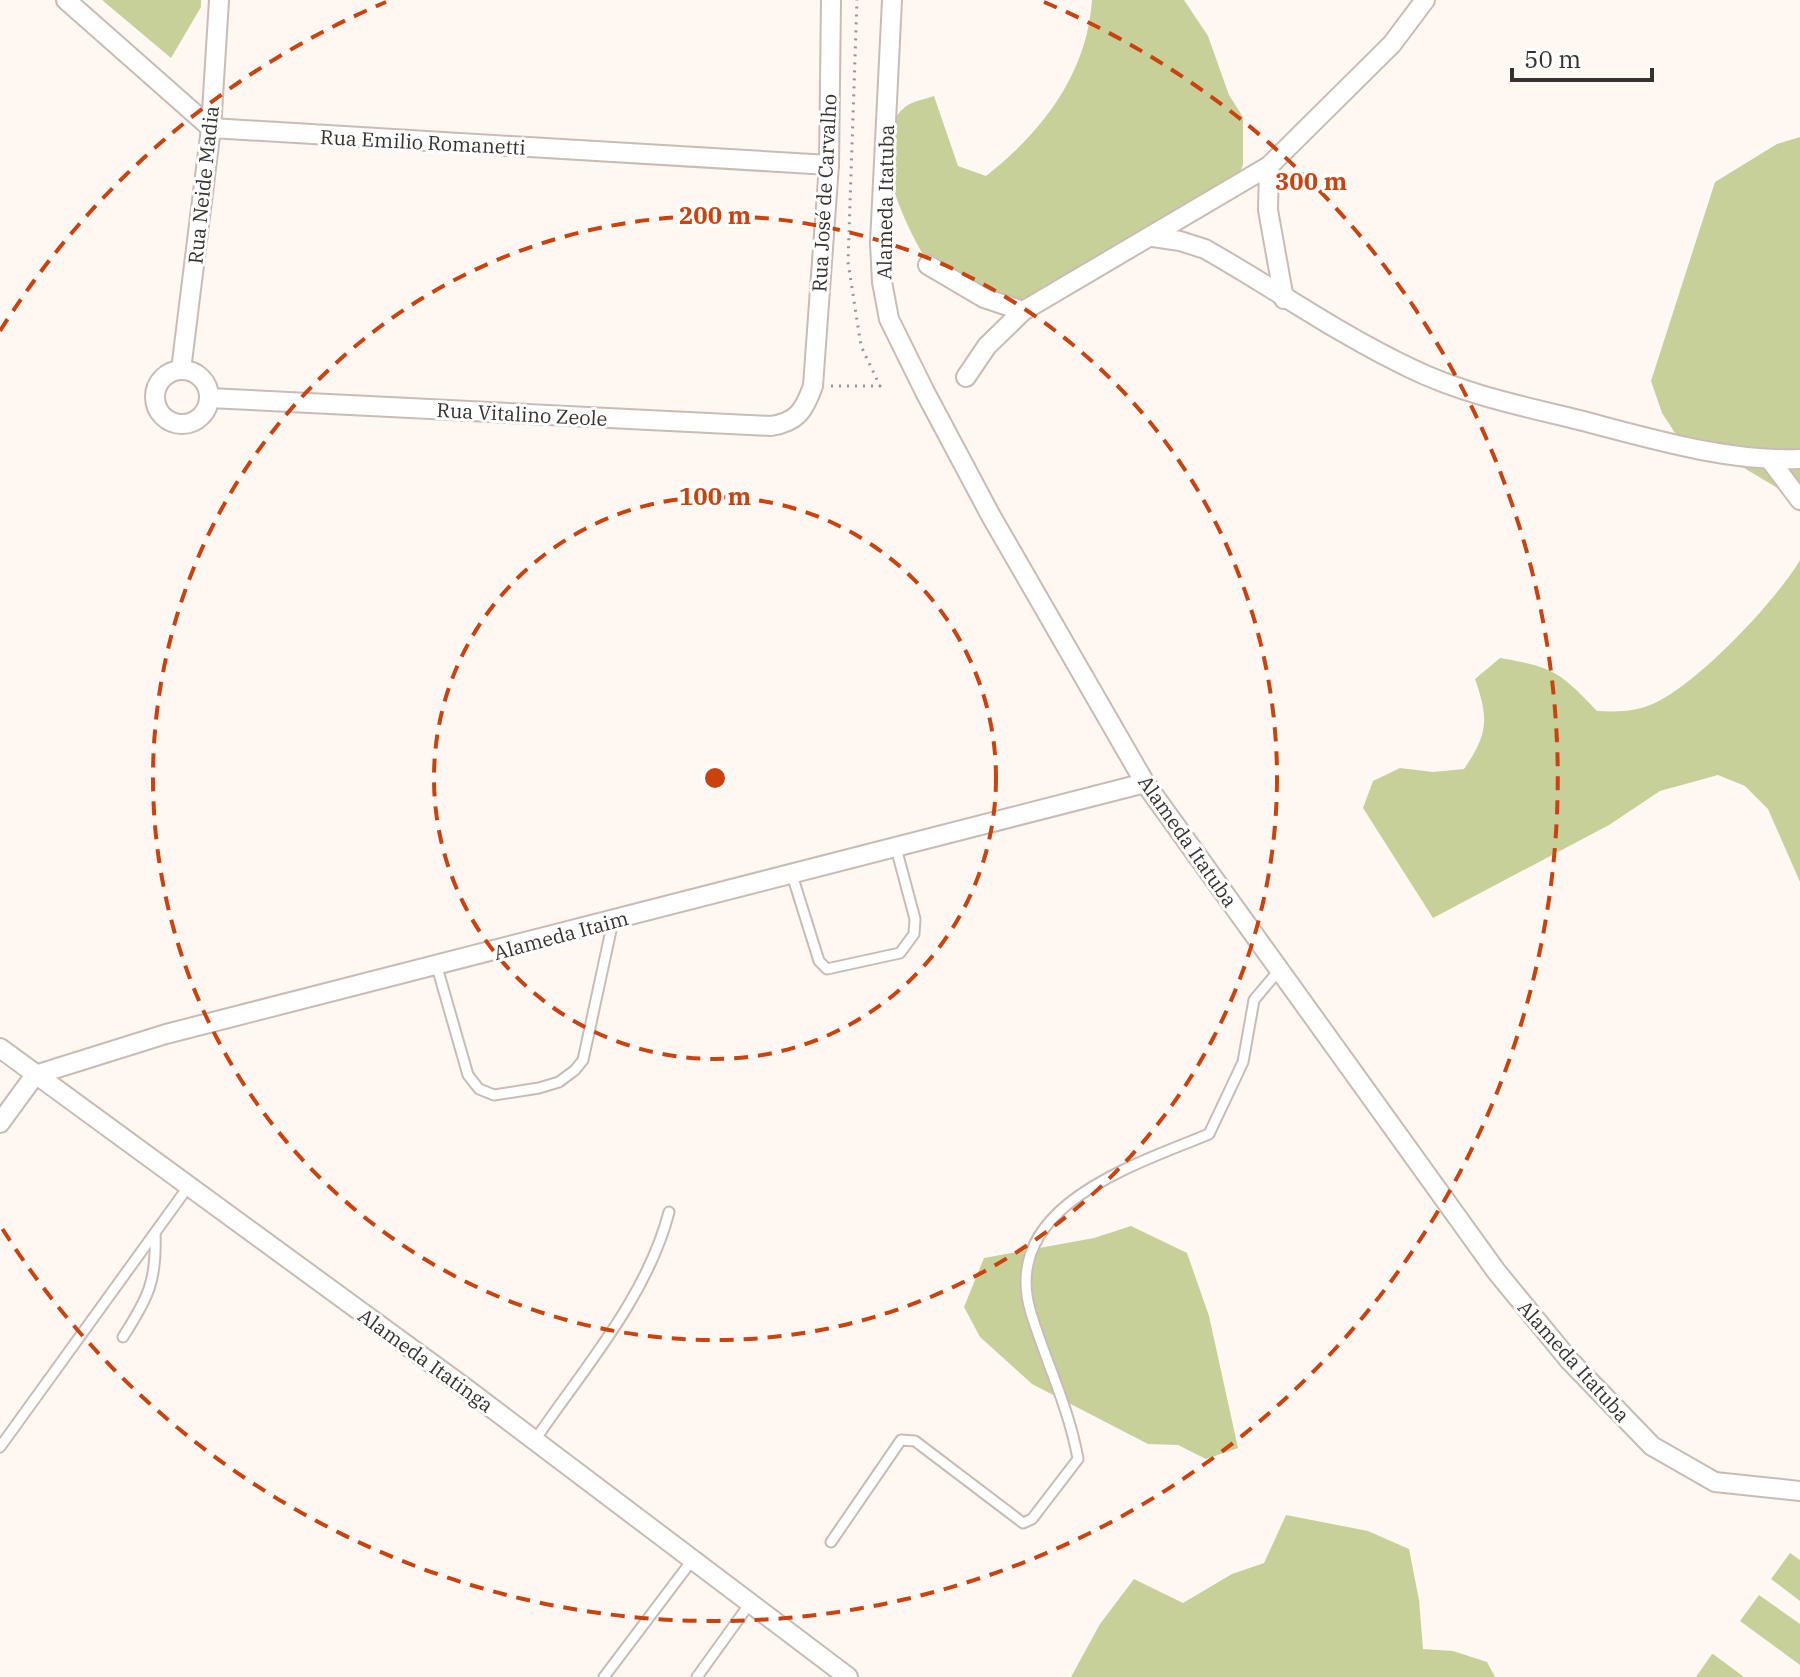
<svg xmlns="http://www.w3.org/2000/svg" width="1800" height="1677" font-family="'IBM Plex Serif',serif">
	<style>
		.green { fill: #c8d09a }
		.lines { fill: none; stroke-linecap: round; stroke-linejoin: round }
		.service-casing { stroke: #c9bcb5; stroke-width: 13 }
		.minor-casing { stroke: #c9bcb5; stroke-width: 22 }
		.path { stroke: #9b9591; stroke-width: 3; stroke-dasharray: 2 6; stroke-linecap: butt }
		.service { stroke: #fff; stroke-width: 9 }
		.minor { stroke: #fff; stroke-width: 18 }
		.ring { fill: none; stroke: #ca430f; stroke-width: 4; stroke-dasharray: 14 10 }
		.labels { text-anchor: middle; dominant-baseline: central; stroke-width: 6; stroke-linejoin: round; paint-order: stroke }
		.street-label { font-size: 20px; fill: #36312e; stroke: #fff }
		.centre { fill: #ca430f; stroke: #fff; stroke-width: 4 }
		.ring-label { font-size: 24px; text-anchor: middle; font-weight: bold; fill: #ca430f; stroke: #fff; stroke-width: 6; stroke-linejoin: round; paint-order: stroke }
	</style>
	<rect width="100%" height="100%" fill="#fff7f2"/>
	<g class="green">
		<polygon points="102,0 201,0 201,7 171,58"/>
		<path d="M1092,0H1184L1208,36L1229,95L1243,117V165L1230,193L1185,228L1129,257L1103,275L1044,296L1013,302L936,276C911,237 860,144 905,107C912,101 926,99 934,96L958,166L986,176C1042,132 1087,74 1092,0Z"/>
		<polygon points="1800,137 1800,512 1789,495 1739,465 1679,439 1662,413 1651,381 1715,182 1777,144"/>
		<path d="M1800,560V882L1768,809L1745,786L1718,775L1660,791L1609,825L1433,918L1363,808L1373,781L1400,768L1433,772L1464,769C1488,734 1489,719 1475,679L1500,658C1553,667 1560,672 1597,711C1618,712 1637,712 1657,702C1700,681 1776,601 1800,560Z"/>
		<polygon points="1131,1226 1187,1253 1209,1316 1238,1448 1206,1459 1178,1445 1148,1444 1032,1384 980,1337 964,1307 984,1258 1094,1238"/>
		<polygon points="1286,1515 1368,1531 1409,1549 1419,1600 1423,1649 1453,1651 1487,1662 1495,1677 1071,1677 1100,1624 1134,1579 1183,1603 1232,1574 1264,1563"/>
		<polygon points="1790,1553 1800,1560 1800,1601 1771,1579"/>
		<polygon points="1759,1595 1800,1624 1800,1665 1740,1621"/>
		<polygon points="1712,1654 1713,1654 1744,1677 1696,1677"/>
	</g>
	<g class="lines">
		<defs>
			<g id="service">
				<polyline points="792,875 819,961 827,969 900,953 914,934 915,919 896,848"/>
				<polyline points="437,967 468,1075 479,1089 494,1095 539,1088 559,1082 575,1070 583,1060 613,921"/>
				<path d="M123,1337C148,1298 157,1281 155,1233"/>
				<path d="M535,1440C584,1368 647,1297 669,1212"/>
				<polyline points="0,1447 188,1187"/>
				<path d="M831,1542L901,1440L915,1441L1023,1523L1032,1519L1078,1459C1069,1408 1046,1362 1031,1313C998,1206 1135,1165 1209,1134L1243,1062L1254,1000L1280,969"/>
				<polyline points="604,1677 693,1559"/>
				<polyline points="697,1677 751,1602"/>
			</g>
			<g id="minor">
				<polyline points="66,0 211,128 829,165"/>
				<polyline points="892,0 880,243 882,282 889,319 925,392 991,516 1145,783 1496,1271 1569,1360 1652,1446 1715,1482 1800,1491"/>
				<polyline points="1269,166 1268,210 1284,299"/>
				<path d="M1153,237L1180,241L1205,249C1274,288 1338,334 1410,368C1463,394 1522,406 1579,420C1649,438 1727,462 1800,459"/>
				<polyline points="928,265 984,298 1023,311 1269,166 1392,44 1425,0"/>
				<circle cx="182" cy="397" r="27"/>
				<polyline points="181,370 211,128 219,0"/>
				<polyline points="966,377 987,346 1023,311"/>
				<path d="M209,398L771,426C797,422 804,411 813,386L829,165L831,0"/>
				<polyline points="1770,460 1800,500"/>
				<polyline points="0,1048 468,1390 848,1677"/>
				<polyline points="0,1123 35,1075 166,1034 1145,783"/>
			</g>
		</defs>
		<use href="#service" class="service-casing"/>
		<use href="#minor" class="minor-casing"/>
		<polyline class="path" points="831,386 880,386 861,346 848,262 857,0"/>
		<use href="#service" class="service"/>
		<use href="#minor" class="minor"/>
	</g>
	<g class="ring">
		<circle cx="715" cy="778" r="281"/>
		<circle cx="715" cy="778" r="562"/>
		<path d="M0 331A843 843 0 0 1 386 2M1044 2A843 843 0 1 1 0 1225"/>
	</g>
	<g class="labels">
		<g class="street-label">
			<text transform="translate(423 142) rotate(3)">Rua Emilio Romanetti</text>
			<text transform="translate(203 185) rotate(-84)">Rua Neide Madia</text>
			<text transform="translate(824 193) rotate(-87)">Rua José de Carvalho</text>
			<text transform="translate(885 202) rotate(-89)">Alameda Itatuba</text>
			<text transform="translate(522 414) rotate(3)">Rua Vitalino Zeole</text>
			<text transform="translate(1188 841) rotate(55)">Alameda Itatuba</text>
			<text transform="translate(561 935) rotate(-15)">Alameda Itaim</text>
			<text transform="translate(426 1360) rotate(36)">Alameda Itatinga</text>
			<text transform="translate(1574 1361) rotate(48)">Alameda Itatuba</text>
		</g>
	</g>
	<circle cx="715" cy="778" r="12" class="centre"/>
	<g class="ring-label">
		<text x="1311" y="190">300 m</text>
		<text x="715" y="224">200 m</text>
		<text x="715" y="505">100 m</text>
	</g>
	<path d="M1512 68v12h140v-12" fill="none" stroke="#36312e" stroke-width="4"/>
	<text x="1524" y="68" font-size="24" fill="#36312e" stroke="#ffffff" stroke-width="6" paint-order="stroke">50 m</text>
</svg>
